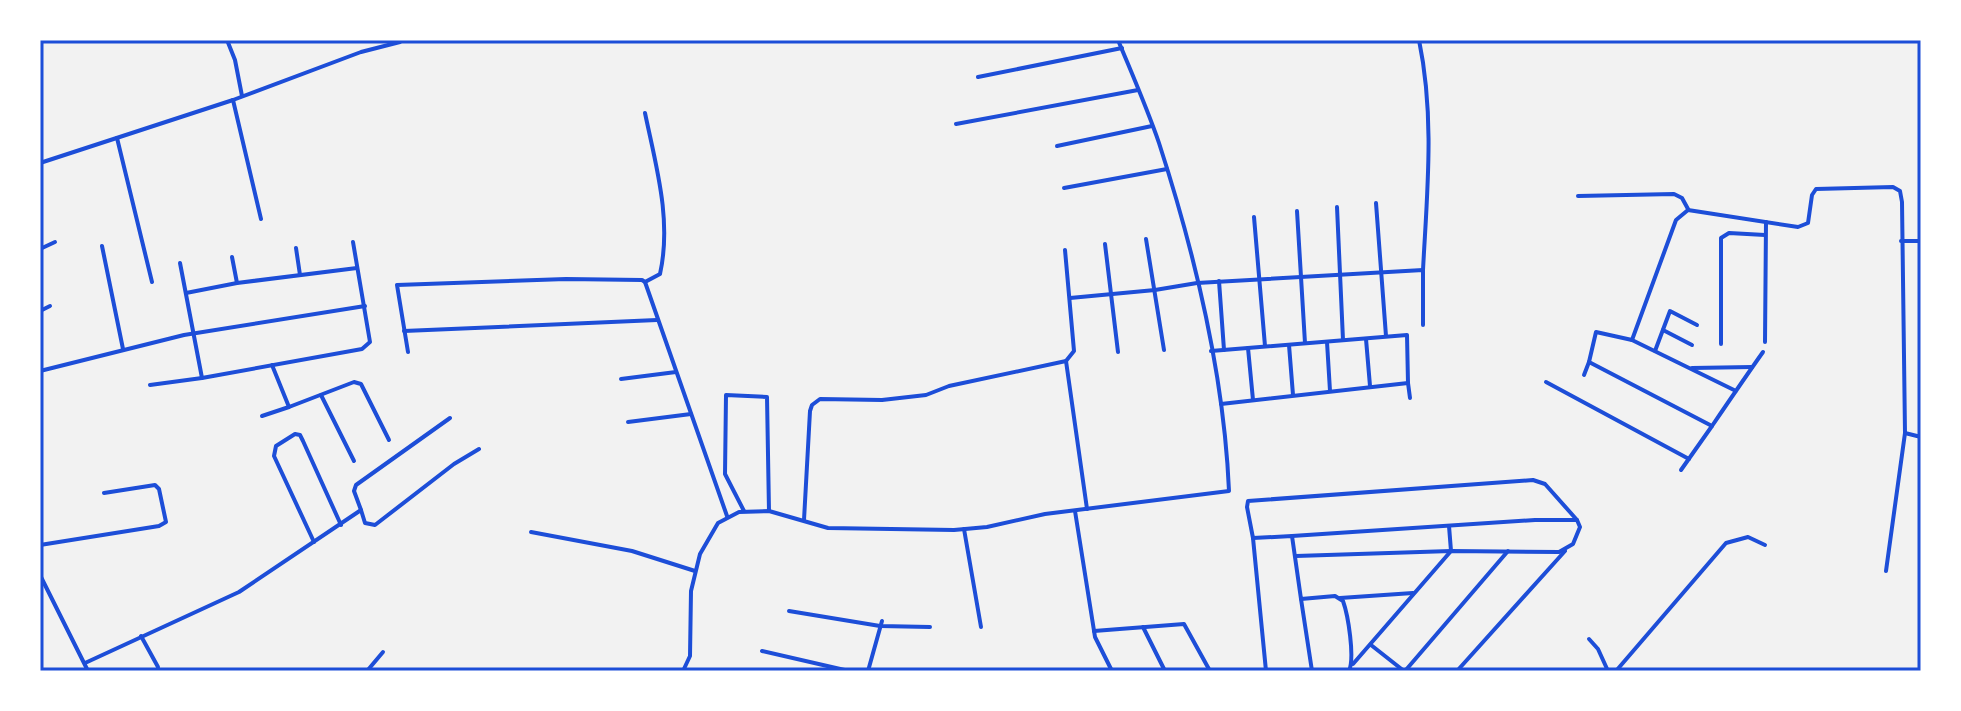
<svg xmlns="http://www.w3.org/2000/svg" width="1961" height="711" font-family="'Source Sans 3',sans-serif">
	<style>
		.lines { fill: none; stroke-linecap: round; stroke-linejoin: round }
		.minor { stroke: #1d4ed8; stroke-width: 4 }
		.neatline { fill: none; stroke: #1d4ed8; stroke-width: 3 }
	</style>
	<rect width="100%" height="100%" fill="#f2f2f2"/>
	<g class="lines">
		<g class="minor">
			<polyline points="227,40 235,60 242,96"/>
			<path d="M1419,40C1435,117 1427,193 1423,270"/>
			<polyline points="978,77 1122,48"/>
			<polyline points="233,100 261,219"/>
			<polyline points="956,124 1138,90"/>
			<polyline points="117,138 152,282"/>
			<polyline points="1057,146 1152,126"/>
			<polyline points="40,163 233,100 361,52 400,42"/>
			<polyline points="1064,188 1167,169"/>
			<polyline points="1578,196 1674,194 1682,198 1688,209"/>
			<polyline points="1376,203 1386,336"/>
			<polyline points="1337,207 1343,340"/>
			<polyline points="1297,211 1305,343"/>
			<polyline points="1254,217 1265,346"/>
			<polyline points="1146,239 1164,350"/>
			<polyline points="1901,241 1921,241"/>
			<polyline points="1105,244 1118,352"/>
			<polyline points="102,246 123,349"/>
			<polyline points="296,248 300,275"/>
			<polyline points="40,249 55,242"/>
			<polyline points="1065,250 1074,351 1066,361"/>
			<polyline points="232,257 237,283"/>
			<polyline points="180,263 202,378"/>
			<polyline points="1219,281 1224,350"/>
			<path d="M645,282L660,274C672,220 656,166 645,113"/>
			<polyline points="186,293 237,283 357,268"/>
			<polyline points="1070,298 1155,290 1197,283 1423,270 1423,325"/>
			<polyline points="40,311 50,306"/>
			<polyline points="1663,330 1692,345"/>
			<polyline points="404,331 657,320"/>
			<polyline points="1366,339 1370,386"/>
			<polyline points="1632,340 1676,220 1688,210 1798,227 1808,223 1812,195 1816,189 1893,187 1900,191 1902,202 1905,433 1921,437"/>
			<polyline points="1327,342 1330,391"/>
			<polyline points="1765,342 1766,222"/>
			<polyline points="1721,344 1721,238 1729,233 1765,235"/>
			<polyline points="1289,345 1293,395"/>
			<polyline points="1248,348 1253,400"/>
			<polyline points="1211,351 1407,335 1408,383 1221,404"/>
			<polyline points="1655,351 1670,311 1697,325"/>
			<polyline points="408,352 397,285 566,279 642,280 645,282 727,516"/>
			<polyline points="272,365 289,407 354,382 361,384 389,440"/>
			<polyline points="1692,368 1752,367"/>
			<polyline points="40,371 184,335 365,306"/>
			<polyline points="1584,375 1589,362"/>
			<polyline points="621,379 676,372"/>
			<polyline points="1546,382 1689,459"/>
			<polyline points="1408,383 1410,398"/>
			<polyline points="150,385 202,378 362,349 370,342 353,242"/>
			<path d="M1736,391L1632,340L1596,332L1589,362L1712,426C1729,401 1746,376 1763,352"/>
			<polyline points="321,395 354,461"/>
			<polyline points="262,416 289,407"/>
			<polyline points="628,422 691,414"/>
			<polyline points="1681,470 1712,426"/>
			<polyline points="361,510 354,491 356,485 450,418"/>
			<polyline points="744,511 725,474 726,395 767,397 769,511"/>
			<polyline points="1075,511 1095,637 1112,671"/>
			<polyline points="804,520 810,411 812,405 820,399 882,400 926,395 949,386 1066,361 1087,509"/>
			<polyline points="964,529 981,627"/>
			<polyline points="531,532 632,551 695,571"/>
			<polyline points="1292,536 1535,520 1577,520 1580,527 1573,544 1559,552 1451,551 1296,556"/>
			<polyline points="1253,538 1266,671"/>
			<polyline points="314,542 274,456 276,446 295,434 300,435 303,441 341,525"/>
			<polyline points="40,545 159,526 166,522 159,489 155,485 104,493"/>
			<polyline points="1886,571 1905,433"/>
			<polyline points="40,575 88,671"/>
			<polyline points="1340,598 1413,593"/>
			<polyline points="1301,599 1312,671"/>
			<polyline points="789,611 880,626 930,627"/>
			<polyline points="1143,627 1165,671"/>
			<polyline points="1094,631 1184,624 1210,671"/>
			<polyline points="141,636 158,667"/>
			<polyline points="1589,639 1598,649 1608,671"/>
			<polyline points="1371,645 1404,671"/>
			<polyline points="762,651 849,671"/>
			<polyline points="85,663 239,592 361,510 365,523 375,525 454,464 479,449"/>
			<polyline points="1353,664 1451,551 1449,526"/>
			<polyline points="367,671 383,652"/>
			<path d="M683,671L690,656L691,591L700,554L718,523L739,512L769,511L828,528L954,530L987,527L1045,514L1229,491C1224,373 1195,254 1159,143C1147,108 1132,74 1118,40"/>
			<polyline points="868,671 882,621"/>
			<path d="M1349,671C1355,657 1348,615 1343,601L1335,596L1301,599L1292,536L1253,538L1247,507L1248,501L1533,480L1545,484L1577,520"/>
			<polyline points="1405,671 1508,551"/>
			<polyline points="1457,671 1565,551"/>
			<polyline points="1616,671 1726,543 1748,537 1765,545"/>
		</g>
	</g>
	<rect width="1961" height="711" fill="none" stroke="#ffffff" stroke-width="84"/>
	<rect x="42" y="42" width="1877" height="627" class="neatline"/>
</svg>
